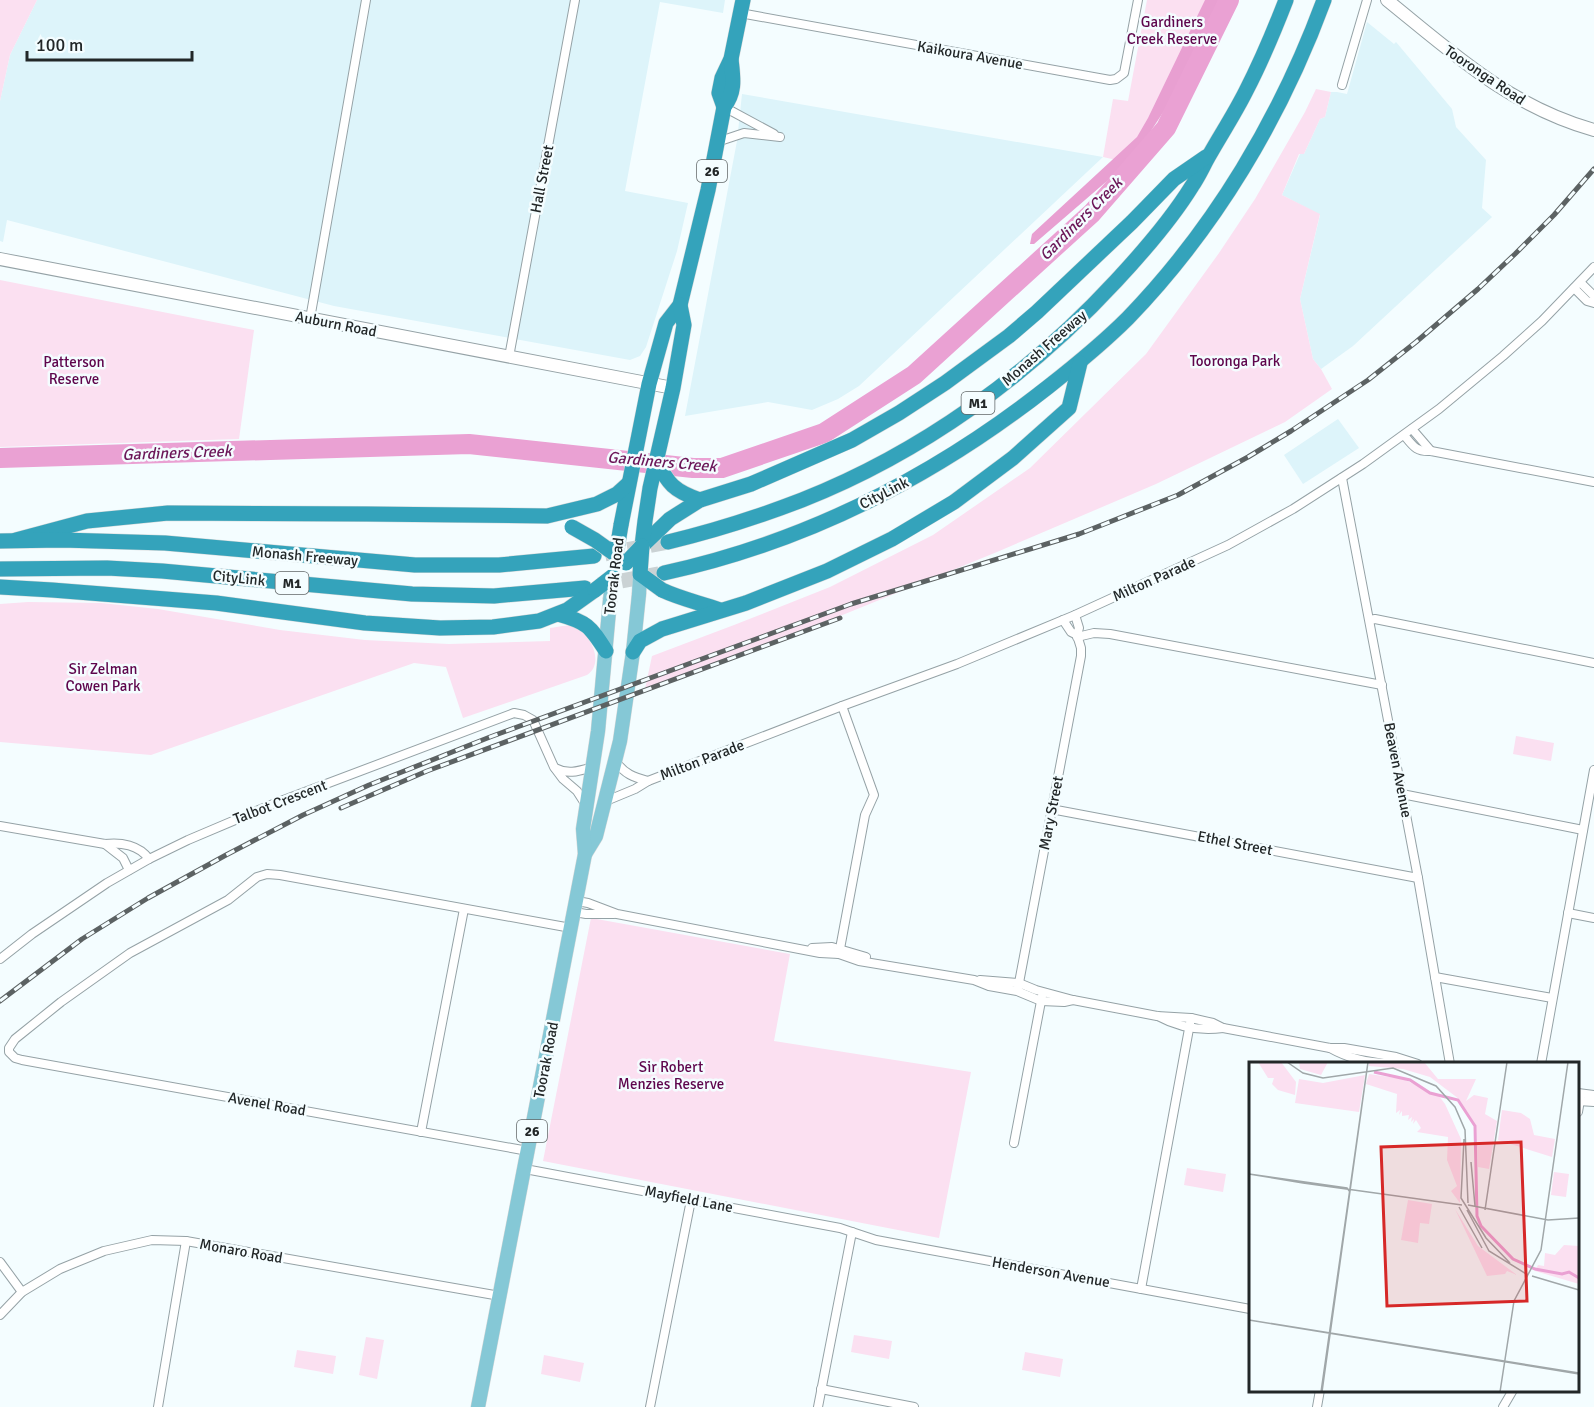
<svg xmlns="http://www.w3.org/2000/svg" width="1594" height="1407" font-family="Signika,sans-serif">
	<style>
		.built { fill: #ddf4fa }
		.green { fill: #fbe0f1 }
		.forest { fill: #e89fd1 }
		.lines { fill: none; stroke-linecap: round; stroke-linejoin: round }
		.river { stroke: #eaa1d3; stroke-width: 20 }
		.highway-tunnel { stroke: #cad2d4; stroke-width: 15; stroke-dasharray: 15 8; stroke-linecap: butt }
		.street-casing { stroke: #95a2a6; stroke-width: 10 }
		.secondary-casing { stroke: #95a2a6; stroke-width: 14 }
		.primary-casing { stroke: #d7d8d8; stroke-width: 15 }
		.highway-casing { stroke: #d7d8d8; stroke-width: 16 }
		.street { stroke: #fff; stroke-width: 8 }
		.secondary { stroke: #fff; stroke-width: 12 }
		.primary { stroke: #85c8d6; stroke-width: 14 }
		.highway { stroke: #34a3bb; stroke-width: 15 }
		.rail-casing { stroke: #5c6263; stroke-width: 5 }
		.rail { stroke: #f4fdff; stroke-width: 3; stroke-dasharray: 9; stroke-linecap: butt }
		.primary-bridge-casing { stroke: #d7d8d8; stroke-width: 15; stroke-linecap: butt }
		.highway-bridge-casing { stroke: #d7d8d8; stroke-width: 16; stroke-linecap: butt }
		.primary-bridge { stroke: #85c8d6; stroke-width: 14 }
		.highway-bridge { stroke: #34a3bb; stroke-width: 15 }
		.labels { text-anchor: middle; dominant-baseline: central; stroke-width: 5; stroke-linejoin: round; paint-order: stroke }
		.shield { fill: #f4fdff; stroke: #616768; stroke-width: 1.5 }
		.shield-label { font-size: 14px; font-weight: bold; fill: #222728 }
		.park-label { font-size: 15px; fill: #5e054c; stroke: #f4fdff }
		.street-label { font-size: 15px; fill: #222728; stroke: #f4fdff }
		.water-label { font-size: 16px; font-style: italic; fill: #6b1658; stroke: #f4fdff }
		.inset-river { fill: none; stroke: #eaa1d3; stroke-width: 3 }
		.inset-road { fill: none; stroke: #a0a7a9; stroke-width: 1.5 }
		.view { fill: #d62828; fill-opacity: 0.15; stroke: #d62828; stroke-width: 3 }
		.inset-edge { fill: none; stroke: #222728; stroke-width: 3 }
	</style>
	<rect width="100%" height="100%" fill="#f4fdff"/>
	<g class="built">
		<polygon points="37,0 725,0 723,13 660,2 625,191 688,203 677,251 646,347 640,356 630,360 334,306 7,220 3,242 0,241 0,101 10,55"/>
		<polygon points="1367,22 1394,44 1396,42 1452,109 1456,127 1486,160 1482,208 1492,217 1353,346 1321,369 1313,359 1300,299 1320,215 1282,195 1300,154 1304,154 1320,119 1325,117 1331,92 1337,92 1347,94"/>
		<polygon points="742,94 1103,157 859,386 838,399 812,410 768,402 685,416 737,141"/>
		<polygon points="1338,419 1359,448 1303,484 1284,455"/>
	</g>
	<g class="green">
		<polygon points="0,0 37,0 10,55 0,101"/>
		<path d="M1147,0H1220C1193,56 1168,116 1125,162L1103,157L1113,99L1128,101Z"/>
		<polygon points="1316,89 1331,92 1325,117 1320,119 1304,154 1299,154 1282,195 1320,214 1300,299 1313,359 1321,369 1332,389 1285,422 1156,484 997,552 845,614 645,689 652,656 734,625 830,587 933,535 1030,468 1146,354 1219,253 1255,199 1305,112"/>
		<polygon points="0,280 254,330 239,439 0,447"/>
		<path d="M28,602L101,603L158,609L280,630L365,640L449,644L550,641V628C557,627 567,624 574,627C591,634 605,663 587,675L463,718L446,667L414,663L151,755L0,742V604Z"/>
		<polygon points="1516,736 1554,743 1551,761 1513,754"/>
		<polygon points="591,918 790,954 774,1041 971,1072 939,1238 543,1161"/>
		<polygon points="1187,1168 1226,1174 1223,1192 1184,1185"/>
		<polygon points="854,1335 892,1341 889,1359 851,1352"/>
		<polygon points="366,1337 384,1340 377,1379 359,1375"/>
		<polygon points="297,1350 336,1356 333,1374 294,1367"/>
		<polygon points="1025,1352 1063,1359 1060,1377 1022,1370"/>
		<polygon points="544,1355 584,1363 580,1382 541,1374"/>
	</g>
	<polygon class="forest" points="1205,0 1220,0 1164,111 1143,143 1107,181 1034,244 1030,244 1032,234 1137,137 1148,118"/>
	<g class="lines">
		<polyline class="river" points="0,458 469,444 693,468 722,468 824,433 914,375 1092,213 1166,128 1229,0"/>
		<g class="highway-tunnel">
			<polyline points="605,554 668,542"/>
			<polyline points="599,585 664,573"/>
		</g>
		<defs>
			<g id="street">
				<polyline points="740,13 1110,80 1116,79 1124,73 1138,0"/>
				<polyline points="1342,85 1367,0"/>
				<polyline points="724,107 774,134"/>
				<polyline points="717,142 744,133 780,137"/>
				<polyline points="1580,282 1594,296"/>
				<polyline points="1574,288 1587,301 1594,303"/>
				<polyline points="310,319 366,0"/>
				<polyline points="509,357 575,0"/>
				<polyline points="1412,429 1431,451"/>
				<path d="M1404,435C1413,446 1416,452 1431,451L1594,482"/>
				<polyline points="1342,478 1418,878 1450,1064"/>
				<polyline points="1063,620 1071,632 1077,635"/>
				<polyline points="1370,620 1375,619 1594,663"/>
				<polyline points="1077,637 1094,633 1110,634 1382,685"/>
				<path d="M616,762C625,774 633,777 648,781"/>
				<path d="M555,768C568,775 579,771 593,767"/>
				<polyline points="1402,794 1583,830"/>
				<polyline points="606,801 635,789 648,781 842,706 957,664 1075,615 1228,545 1293,509 1363,464 1439,409 1503,356 1542,321 1594,267"/>
				<polyline points="1051,809 1418,878"/>
				<path d="M0,826L105,844C121,842 139,845 149,859"/>
				<polyline points="105,844 123,858 129,870"/>
				<polyline points="577,901 588,903 617,914 820,953 839,954 859,961 974,980 989,986 1017,991 1041,1001 1064,1002 1073,1000"/>
				<polyline points="575,912 586,914 614,914"/>
				<polyline points="1568,913 1594,918"/>
				<polyline points="812,948 832,947 866,957"/>
				<polyline points="839,954 865,815 874,795 842,706"/>
				<polyline points="0,959 32,934 107,883 149,859 188,840 273,804 514,713 524,715 533,720 554,767 563,779 577,791 586,805"/>
				<polyline points="1435,977 1552,998"/>
				<polyline points="980,980 1019,983 1036,990 1073,1000 1157,1016 1191,1018 1213,1023 1223,1028 1330,1048 1344,1048 1396,1057 1418,1064"/>
				<polyline points="1018,988 1081,656 1081,648 1077,635 1079,628 1075,615"/>
				<path d="M1158,1016C1178,1027 1200,1031 1223,1028"/>
				<path d="M1330,1048C1353,1061 1378,1065 1404,1062"/>
				<polyline points="1541,1064 1594,770"/>
				<polyline points="1578,1093 1594,1095"/>
				<polyline points="1578,1101 1594,1102"/>
				<polyline points="1578,1112 1581,1094"/>
				<polyline points="421,1132 464,909"/>
				<polyline points="1014,1143 1042,996"/>
				<polyline points="528,1151 22,1060 15,1058 9,1052 9,1048 15,1039 61,1002 130,953 228,900 257,877 267,874 280,875 571,928"/>
				<polyline points="525,1169 840,1228 876,1240 1250,1309"/>
				<polyline points="0,1262 22,1292"/>
				<polyline points="1141,1289 1191,1018"/>
				<polyline points="0,1315 22,1292 60,1269 104,1251 152,1240 186,1241 500,1296"/>
				<polyline points="821,1389 914,1407"/>
				<polyline points="158,1407 186,1241"/>
				<polyline points="650,1407 691,1200"/>
				<polyline points="818,1407 852,1232"/>
				<polyline points="1317,1407 1320,1390"/>
				<polyline points="1503,1407 1513,1390"/>
			</g>
			<g id="secondary">
				<path d="M1387,0C1454,54 1509,106 1594,130"/>
				<polyline points="0,259 673,388"/>
			</g>
			<g id="primary">
				<polyline points="585,854 596,836 620,741 633,652 639,594"/>
				<polyline points="478,1407 585,854 583,829 598,731 610,600"/>
			</g>
			<g id="highway">
				<polyline points="724,107 719,93 722,78 731,59 743,0"/>
				<path d="M656,460C668,484 674,491 700,500"/>
				<path d="M621,525L649,384L666,323L680,305L708,190L724,107C736,91 733,78 731,59"/>
				<polyline points="16,540 87,521 168,513 367,514 547,516 597,504 617,494 628,484"/>
				<polyline points="0,541 62,540 165,543 415,565 499,565 594,556"/>
				<path d="M668,542C714,531 758,517 802,500C921,453 1029,375 1116,281C1143,252 1171,220 1192,186C1199,176 1204,164 1210,154C1222,133 1235,113 1246,91C1261,62 1274,31 1286,0"/>
				<polyline points="642,546 670,519 700,500 751,484 852,440 899,413 945,383 1009,336 1037,312 1132,222 1174,179 1206,157"/>
				<polyline points="642,546 645,521 650,488 673,388 684,325 680,305"/>
				<polyline points="0,569 107,568 162,571 412,594 494,596 585,588"/>
				<path d="M664,573C806,542 935,476 1048,387C1076,365 1103,343 1128,318C1215,228 1281,117 1324,0"/>
				<polyline points="0,587 52,590 216,603 365,623 440,628 493,627 539,621 567,610 595,590"/>
				<path d="M662,590C681,599 701,603 720,610"/>
				<path d="M558,614C587,622 590,626 606,651"/>
				<polyline points="633,652 640,641 662,629 746,603 827,571 892,539 954,502 1013,458 1069,408 1080,363"/>
			</g>
		</defs>
		<use href="#street" class="street-casing"/>
		<use href="#secondary" class="secondary-casing"/>
		<use href="#primary" class="primary-casing"/>
		<use href="#highway" class="highway-casing"/>
		<use href="#street" class="street"/>
		<use href="#secondary" class="secondary"/>
		<use href="#primary" class="primary"/>
		<use href="#highway" class="highway"/>
		<defs>
			<g id="rail">
				<polyline points="341,808 427,771 840,618"/>
				<polyline points="0,1001 82,939 148,898 226,855 303,815 369,785 490,737 851,604 1079,534 1178,495 1248,457 1291,431 1368,380 1416,342 1478,289 1515,254 1554,215 1594,169"/>
			</g>
		</defs>
		<use href="#rail" class="rail-casing"/>
		<use href="#rail" class="rail"/>
		<defs>
			<g id="primary-bridge">
				<polyline points="639,594 640,574"/>
				<polyline points="610,600 613,576"/>
			</g>
			<g id="highway-bridge">
				<polyline points="572,527 595,540 616,555 621,525"/>
				<polyline points="642,546 640,574 662,590"/>
				<polyline points="626,563 642,546"/>
				<polyline points="595,590 613,576"/>
			</g>
		</defs>
		<use href="#primary-bridge" class="primary-bridge-casing"/>
		<use href="#highway-bridge" class="highway-bridge-casing"/>
		<use href="#primary-bridge" class="primary-bridge"/>
		<use href="#highway-bridge" class="highway-bridge"/>
	</g>
	<g class="labels">
		<g class="shield">
			<rect x="697" y="160" width="30" height="22" rx="4.5"/>
			<rect x="961.5" y="392" width="33" height="22" rx="4.5"/>
			<rect x="275.5" y="572" width="33" height="22" rx="4.5"/>
			<rect x="517" y="1120" width="30" height="22" rx="4.5"/>
		</g>
		<g class="shield-label">
			<text x="712" y="171">26</text>
			<text x="978" y="403">M1</text>
			<text x="292" y="583">M1</text>
			<text x="532" y="1131">26</text>
		</g>
		<g class="park-label">
			<text x="1172" y="22">Gardiners<tspan x="1172" dy="17">Creek Reserve</tspan></text>
			<text x="1235" y="361">Tooronga Park</text>
			<text x="74" y="362">Patterson<tspan x="74" dy="17">Reserve</tspan></text>
			<text x="103" y="669">Sir Zelman<tspan x="103" dy="17">Cowen Park</tspan></text>
			<text x="671" y="1067">Sir Robert<tspan x="671" dy="17">Menzies Reserve</tspan></text>
		</g>
		<g class="street-label">
			<text transform="translate(970 55) rotate(10)">Kaikoura Avenue</text>
			<text transform="translate(1485 75) rotate(34)">Tooronga Road</text>
			<text transform="translate(542 179) rotate(-79)">Hall Street</text>
			<text transform="translate(336 324) rotate(11)">Auburn Road</text>
			<text transform="translate(1044 348) rotate(-41)">Monash Freeway</text>
			<text transform="translate(884 493) rotate(-27)">CityLink</text>
			<text transform="translate(305 556) rotate(5)">Monash Freeway</text>
			<text transform="translate(614 576) rotate(-83)">Toorak Road</text>
			<text transform="translate(239 578) rotate(6)">CityLink</text>
			<text transform="translate(1154 579) rotate(-24)">Milton Parade</text>
			<text transform="translate(702 760) rotate(-21)">Milton Parade</text>
			<text transform="translate(1398 770) rotate(79)">Beaven Avenue</text>
			<text transform="translate(280 802) rotate(-21)">Talbot Crescent</text>
			<text transform="translate(1051 813) rotate(-79)">Mary Street</text>
			<text transform="translate(1235 843) rotate(11)">Ethel Street</text>
			<text transform="translate(546 1060) rotate(-79)">Toorak Road</text>
			<text transform="translate(267 1104) rotate(10)">Avenel Road</text>
			<text transform="translate(689 1199) rotate(11)">Mayfield Lane</text>
			<text transform="translate(241 1251) rotate(10)">Monaro Road</text>
			<text transform="translate(1051 1272) rotate(10)">Henderson Avenue</text>
		</g>
		<g class="water-label">
			<text transform="translate(1081 219) rotate(-45)">Gardiners Creek</text>
			<text transform="translate(177 453) rotate(-2)">Gardiners Creek</text>
			<text transform="translate(662 462) rotate(5)">Gardiners Creek</text>
		</g>
	</g>
	<g transform="translate(1249 1062)">
		<rect width="330" height="330" fill="#f4fdff"/>
		<path d="M9,0H32L47,20L46,33L29,28L23,22L25,16H19ZM50,0H79L72,13L51,7ZM120,0H175L189,17H227L217,39L225,33L239,36L236,52L248,59L240,107L229,105L227,63L210,37L181,15L154,7L120,4ZM120,12L154,17L190,34L196,42L212,77L211,141L202,129L208,124L198,98L199,75L168,70L172,66L167,58L164,62L165,57L162,60L163,55L159,58L160,53L153,54V49L150,53L151,48L147,51L148,32L117,22ZM116,13L110,50L46,41L50,17L74,21ZM253,48L272,51L281,57L285,73L306,77L303,95L249,78ZM305,110L320,112L317,135L302,133ZM159,138L183,142L180,162L171,161L169,181L152,178ZM206,147L229,184L268,213L258,209L256,212L238,214ZM315,183L330,184V222L286,209L289,203L295,204L296,191L306,193Z" fill="#fbe0f1"/>
		<path class="inset-river" d="M125,10L161,18L181,31L209,38L226,64L228,154L232,164L264,197L286,207L313,212L320,210L330,216"/>
		<path class="inset-road" d="M38,0L54,11L74,16L144,6L187,24L206,45L216,68L219,141M215,77L212,136L237,176L261,201M222,100L226,144M0,112L54,121M0,112L98,126L101,130M54,121L213,143M219,143L299,158L330,156M210,145L233,186M218,148L240,189L279,213M236,148L258,0M283,214L330,228M0,258L330,311M0,258L330,312M72,330L119,0M73,330L119,0M251,330L265,239L292,188L319,0"/>
		<path class="view" d="M272,80L278,239L138,244L132,85Z"/>
		<rect width="330" height="330" class="inset-edge"/>
	</g>
	<path d="M27 51v9h165v-9" fill="none" stroke="#222728" stroke-width="3"/>
	<text x="36" y="51" font-size="18" fill="#222728" stroke="#f4fdff" stroke-width="4.5" paint-order="stroke">100 m</text>
</svg>
